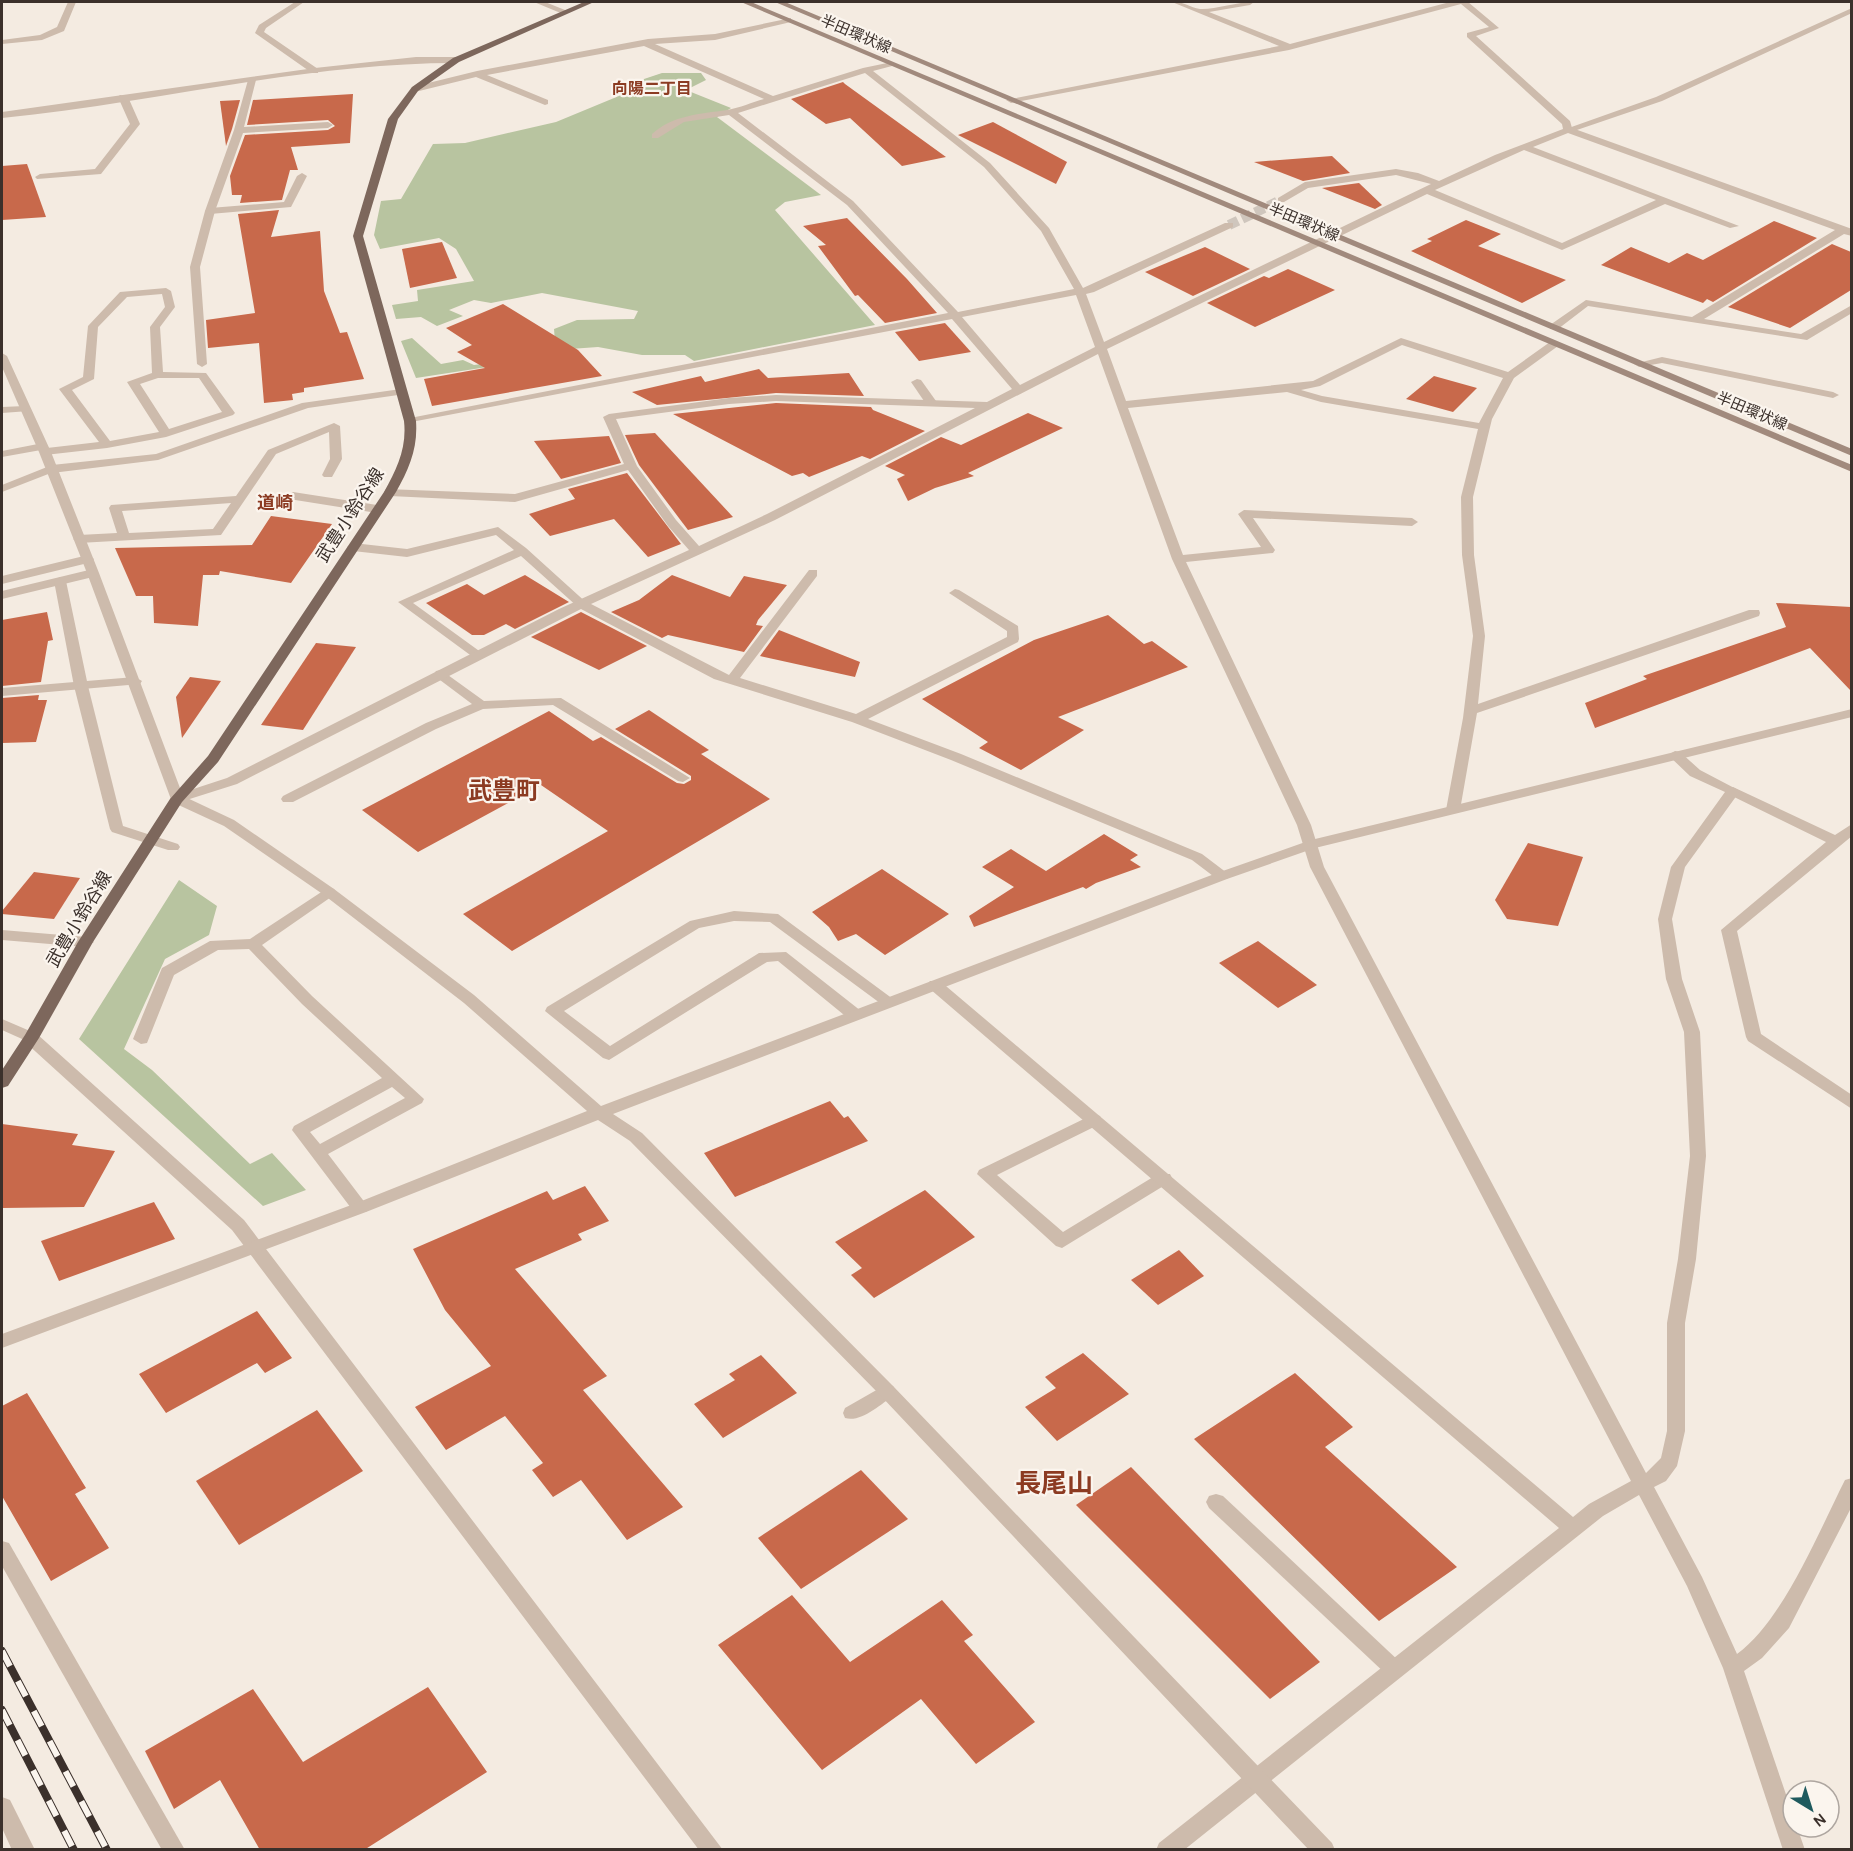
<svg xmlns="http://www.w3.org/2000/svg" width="1853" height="1851" font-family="Karla,'Noto Sans JP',sans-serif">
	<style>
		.green { fill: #b8c4a0 }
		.building { fill: #c8694b }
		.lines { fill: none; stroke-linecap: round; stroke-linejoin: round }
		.minor-tunnel { stroke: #cfc6bd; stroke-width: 10; stroke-dasharray: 10 4.5; stroke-linecap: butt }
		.service { fill: #cdbbac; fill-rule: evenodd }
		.pedestrian { fill: #cdbbac; fill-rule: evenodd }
		.minor { fill: #cdbbac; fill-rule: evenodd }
		.tertiary { fill: #cdbbac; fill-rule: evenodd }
		.secondary { fill: #a18a7d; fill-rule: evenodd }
		.primary { fill: #7d675c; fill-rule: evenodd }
		.rail-casing { stroke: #3b302b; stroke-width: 8 }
		.rail { stroke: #fbf5ee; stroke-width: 6; stroke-dasharray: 17; stroke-linecap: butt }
		.labels { text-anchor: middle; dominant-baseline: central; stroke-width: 4.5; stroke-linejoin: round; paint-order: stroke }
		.far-street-label { font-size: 15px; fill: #3b302b; stroke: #fbf5ee }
		.far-neighbourhood-label { font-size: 16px; font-weight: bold; fill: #8c3b22; stroke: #fbf5ee }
		.far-quarter-label { font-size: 18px; font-weight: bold; fill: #8c3b22; stroke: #fbf5ee }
		.street-label { font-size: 18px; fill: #3b302b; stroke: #fbf5ee }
		.district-label { font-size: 24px; font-weight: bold; fill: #8c3b22; stroke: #fbf5ee }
		.near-quarter-label { font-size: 26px; font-weight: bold; fill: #8c3b22; stroke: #fbf5ee }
	</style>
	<rect width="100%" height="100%" fill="#f4ebe1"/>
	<g class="green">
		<polygon points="662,73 701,73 706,80 686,90 731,108 717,117 821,195 785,202 775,210 875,325 694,361 685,355 642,355 598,347 570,349 559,356 416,378 401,341 412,338 441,364 463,360 474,365 556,354 554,329 577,320 634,319 638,311 542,293 491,303 474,300 449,310 463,316 437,326 421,317 396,319 392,305 418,301 417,290 474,281 456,249 439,238 380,249 374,235 381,201 401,199 433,144 465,143 556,122 631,91 632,83"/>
		<polygon points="179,880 217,906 209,935 165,959 124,1049 152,1070 250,1164 272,1153 306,1190 263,1206 79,1039"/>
	</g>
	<g class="building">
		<polygon points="843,82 845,84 946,157 902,166 850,118 826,124 791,99"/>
		<polygon points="353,94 350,143 291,147 298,170 290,170 282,200 240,203 242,195 232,195 230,176 245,135 328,130 335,126 328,120 247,125 253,100"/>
		<polygon points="240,100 232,129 226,146 220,101"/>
		<polygon points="993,122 1067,162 1056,184 958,135"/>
		<polygon points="1332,156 1350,173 1303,181 1254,162"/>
		<polygon points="27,164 46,217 2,220 2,166"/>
		<polygon points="1359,183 1382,205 1375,209 1322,188"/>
		<polygon points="279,210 271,237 320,231 324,291 340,333 347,332 364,379 304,388 304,392 292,394 293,400 264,403 259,343 208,348 206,320 255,313 238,214"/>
		<polygon points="847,218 907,279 937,313 885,323 858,295 855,296 818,246 826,245 803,226"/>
		<polygon points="1466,220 1501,234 1478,246 1566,280 1522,303 1411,251 1432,241 1427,239"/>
		<polygon points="1774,221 1817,238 1713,302 1707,299 1703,303 1601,265 1631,247 1669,263 1687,253 1703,260"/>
		<polygon points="442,242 457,278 410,288 402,249"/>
		<polygon points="1832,244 1851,252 1851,290 1790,328 1728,307"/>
		<polygon points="1205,247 1250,269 1193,296 1145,272"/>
		<polygon points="1288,269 1335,290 1255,327 1207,303 1264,276 1269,278"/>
		<polygon points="503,304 578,350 602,376 432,406 424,379 485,368 457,352 472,345 446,328"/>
		<polygon points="945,323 971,352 919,361 895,332"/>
		<polygon points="759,369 768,378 849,373 864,396 776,393 657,405 632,392 701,376 705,382"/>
		<polygon points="1434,376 1477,388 1453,412 1406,399"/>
		<polygon points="776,403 871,407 873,410 925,431 870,459 862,456 809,477 803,473 792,476 673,414"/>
		<polygon points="1028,413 1063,428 968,473 974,476 935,488 908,501 897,479 905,475 885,466 941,437 961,445"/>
		<polygon points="655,433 733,517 688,530 639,465 625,435"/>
		<polygon points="609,436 621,463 561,479 534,441"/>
		<polygon points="627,473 681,544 648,557 614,519 550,536 529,514 575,499 568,489"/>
		<polygon points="271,516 332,524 291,583 220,571 219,575 203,575 198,626 154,623 153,596 136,596 115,548 252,545"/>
		<polygon points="525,575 569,602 515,629 506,624 484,635 472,635 426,603 467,584 484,595"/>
		<polygon points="672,575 730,597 744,576 787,585 758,620 756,625 763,626 744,652 668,635 662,638 611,612 639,600"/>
		<polygon points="1776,603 1851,607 1851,691 1810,648 1595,728 1585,703 1647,679 1643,676 1786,627"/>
		<polygon points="47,612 53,640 48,641 41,682 2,686 2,620"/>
		<polygon points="581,612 647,646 599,670 531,637"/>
		<polygon points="1108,615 1144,644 1152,641 1188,667 1058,717 1084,730 1021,770 979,748 988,742 922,699 1034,640"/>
		<polygon points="779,630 860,662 855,677 760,656"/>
		<polygon points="316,643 356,647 303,730 261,725"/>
		<polygon points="190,677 221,681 182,738 176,697"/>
		<polygon points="39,695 38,700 47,700 36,742 2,743 2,698"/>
		<polygon points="649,710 709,750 701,754 770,799 512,951 463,914 608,831 541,785 418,852 362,810 549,711 593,741 601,737 677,783 684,784 691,780 691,776 615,729"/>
		<polygon points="1104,834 1138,855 1130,860 1141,867 1096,883 1086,889 1083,887 974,927 969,916 1014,887 982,867 1011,849 1046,871"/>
		<polygon points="1528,843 1583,857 1558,926 1507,919 1495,900"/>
		<polygon points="882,869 949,914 885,955 856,934 838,941 829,927 812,912"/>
		<polygon points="34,872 80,878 54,919 2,914 2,911"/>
		<polygon points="1258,941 1317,985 1278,1008 1219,963"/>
		<polygon points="830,1101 844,1118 848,1116 868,1141 735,1197 704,1153"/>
		<polygon points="2,1124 78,1134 72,1145 115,1151 84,1207 2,1208"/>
		<polygon points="585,1186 609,1221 578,1234 582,1240 515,1269 607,1376 583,1390 683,1507 627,1540 581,1480 553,1497 532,1470 543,1463 505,1416 446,1450 415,1407 491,1366 445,1310 413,1249 547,1191 553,1200"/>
		<polygon points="925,1190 975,1237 874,1298 851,1275 862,1268 835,1242"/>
		<polygon points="154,1202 175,1239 59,1281 41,1241"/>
		<polygon points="1179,1250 1204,1276 1158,1305 1131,1280"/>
		<polygon points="257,1311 292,1358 265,1373 257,1363 166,1413 139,1374"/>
		<polygon points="1083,1353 1129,1394 1057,1441 1025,1407 1056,1388 1045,1377"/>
		<polygon points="761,1355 797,1393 723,1438 694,1404 735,1380 729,1374"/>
		<polygon points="1295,1373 1353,1427 1325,1447 1457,1567 1379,1621 1194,1439"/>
		<polygon points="27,1393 86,1488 75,1494 109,1548 51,1581 2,1496 2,1406"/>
		<polygon points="317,1410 363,1471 239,1545 196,1481"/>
		<polygon points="1131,1467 1320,1662 1270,1699 1076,1505"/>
		<polygon points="861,1470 908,1519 801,1589 758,1538"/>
		<polygon points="792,1595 850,1662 942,1600 973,1635 964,1641 1035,1722 976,1764 921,1699 822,1770 718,1645"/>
		<polygon points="428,1687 487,1772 364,1850 260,1850 220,1780 174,1809 145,1751 253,1689 303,1762"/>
	</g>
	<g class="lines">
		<polyline class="minor-tunnel" points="1229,225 1281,200"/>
		<g class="service">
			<polygon points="1852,8 1852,13 1662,101 1571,132 1563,130 1656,97"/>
			<polygon points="120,95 128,97 140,124 101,174 37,179 35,177 40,174 95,169 130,124 118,97"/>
			<polygon points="302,173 307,176 291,207 210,214 205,211 210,208 284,202 297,176"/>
			<path d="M166,288L171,291L175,307L160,327L163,372L206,373L235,413L233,415L166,437L107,448L45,455L41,454V450L2,457V451L43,443L47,444V448L99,442L59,389L83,377L88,326L120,292ZM162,294L165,307L150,327L152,373L127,382L159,432L110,441L72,390L94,379L98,327L127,297ZM158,378H199L222,412L169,429L140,384Z"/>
			<polygon points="917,379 921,380 936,401 934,403 926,403 924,401 911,382"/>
			<path d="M334,423L340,426L342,459L332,477H324L322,475L330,459L329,432L276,454L221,535L79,543L73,539L79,535L117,533L109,508L111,505L236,496L268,450ZM231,503L213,529L129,533L122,511Z"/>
			<polygon points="52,465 56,467 56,471 2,492 2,485"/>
			<polygon points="293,492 377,505 383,509 377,513 289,499 287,496"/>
			<polygon points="498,527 526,548 589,605 583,609 579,608 521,556 413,603 482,653 484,656 477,660 398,602 514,550 496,535 407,557 353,551 347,547 353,543 407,549"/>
			<polygon points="88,555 94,559 92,562 2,584 2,576"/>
			<polygon points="93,569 97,570 97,576 2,599 2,591"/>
			<polygon points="441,670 484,701 561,698 690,778 683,782 678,781 553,705 483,709 436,729 293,802 283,802 281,799 283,796 426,723 472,704 436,677 434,674 436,671"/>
			<polygon points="135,677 142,681 140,684 2,696 2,688"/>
			<polygon points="1733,787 1835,835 1852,824 1852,836 1737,931 1761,1034 1852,1095 1852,1109 1748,1041 1746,1037 1721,930 1826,842 1728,794 1726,791"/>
			<path d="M329,887L334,889L336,892L334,895L262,945L312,996L424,1099L422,1103L328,1154L369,1208L366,1212H354L292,1130L294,1126L382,1078L302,1004L249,949L218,950L174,975L147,1043L141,1044L133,1039L162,968L210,941L250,939ZM392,1087L405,1098L320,1144L310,1132Z"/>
			<polygon points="734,911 778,914 897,1002 894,1006 884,1006 770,922 734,921 699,928 564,1011 610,1046 759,953 786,952 861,1011 863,1015 861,1019 849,1019 778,961 767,962 609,1060 603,1058 545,1011 547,1007 690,921"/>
			<polygon points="2,930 86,937 94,942 86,947 2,940"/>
			<polygon points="2,1019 37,1034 39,1038 31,1043 2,1030"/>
			<polygon points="1094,1114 1100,1116 1102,1120 1100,1124 997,1175 1063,1232 1158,1174 1170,1174 1172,1178 1170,1182 1062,1248 1056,1246 977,1174 979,1170"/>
			<path d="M887,1384L893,1386L896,1391L893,1396C881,1404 861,1423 845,1418L843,1413L845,1408Z"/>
			<polygon points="1216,1494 1223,1496 1401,1663 1404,1669 1401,1675 1394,1678 1387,1675 1209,1508 1206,1502 1209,1496"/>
		</g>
		<polygon class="pedestrian" points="60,577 66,581 88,686 123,826 178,844 180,847 178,850 168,850 112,832 110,829 74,686 54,581"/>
		<g class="minor">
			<polygon points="68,2 76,2 64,31 42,40 2,44 2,40 40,35 57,27"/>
			<polygon points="295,2 304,2 266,28 264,32 318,69 318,73 312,73 255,33 259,25"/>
			<polygon points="534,2 545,2 570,12 563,14"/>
			<path d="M1172,2C1183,1 1189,7 1200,9C1213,10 1237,2 1254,2L1250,5L1209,12L1290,44L1450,2H1468L1499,28L1476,36L1570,121L1572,128L1852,229V236L1844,234L1704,319L1801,334L1852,305V313L1807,340L1588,306L1558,329H1550V325L1586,300L1692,317L1835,230L1568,133L1533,147L1739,226L1730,228L1665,204L1562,250L1427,194L1107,349L1126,401L1313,381L1401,338L1508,372L1550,342H1558V346L1514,378L1492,419L1473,497L1474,555L1485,636L1478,704L1749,610H1759L1760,613L1759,616L1477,713L1460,810L1458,813H1448L1446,810L1463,718L1473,636L1462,555L1461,497L1478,429L1321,402L1287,392L1128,408L1183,555L1261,547L1238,514L1244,510L1412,518L1418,522L1412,526L1253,518L1275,550L1273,553L1186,562L1311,825L1324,867L1646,1473L1661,1458L1667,1431V1323L1678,1259L1690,1156L1684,1032L1666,979L1658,919L1671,867L1725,792L1690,776L1668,755L1675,751L1680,752L1700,770L1740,791L1685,867L1672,919L1682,979L1700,1032L1706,1156L1696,1259L1685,1323V1431L1677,1466L1666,1481L1654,1487L1702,1577L1737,1654C1784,1619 1818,1533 1845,1480L1852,1478V1506L1789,1628L1762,1658L1744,1671L1793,1815V1827H1797L1805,1850H1783L1723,1668L1687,1586L1639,1495L1603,1516L1184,1850H1156L1159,1843L1559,1528L930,989L927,985L930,981H940L1573,1517L1589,1504L1631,1481L1310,867L1297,825L1172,559L1098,354L775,520L591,604L729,675L809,570H817V576L740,678L856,714L1007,637V631L949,593L955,589L959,590L1018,626L1019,639L1018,642L868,719L961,754L1202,854L1227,873L1229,876L1227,879H1217L1192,860L951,760L852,722L714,679L581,609L237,784L177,803L170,799L172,796L227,778L559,609L689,550L668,526L628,470L515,502L390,496L384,492L386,489L515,494L624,464L603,417L609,414L729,398L776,395L987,402L1012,389L952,319L406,423V419L410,418L948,313L847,205L729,115L684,122L658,138H652V134C673,115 700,114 727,110C740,108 752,102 764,99L644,46L487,75L548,100V104L545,105L476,77L415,92L411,89L412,87L477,71L648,39L715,34L791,18V22L715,40L655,44L773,96L863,68L892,62V66L873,71L990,163L1049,228L1083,288L1225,223H1233V227L1094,292L1086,294L1104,342L1431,184L1396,175L1308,188L1284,202H1278V198L1305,182L1396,169L1418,173L1439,181L1495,155L1563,129L1562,124L1467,37V33L1489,27L1461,4L1289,50L1011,103L1006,100L1279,46ZM865,73L984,167L1041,231L1074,289L958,312L853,201L738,113ZM1524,150L1656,200L1562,243L1435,190ZM1076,295L1095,347L1020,385L962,317ZM1402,345L1503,378L1479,423L1322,396L1301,390L1320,386ZM776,401L975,408L767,514L699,546L676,520L637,466L616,419L729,404Z"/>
			<polygon points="252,77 256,80 244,127 328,122 333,125 328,128 243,133 215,211 200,267 207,364 202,367 197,364 190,267 205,211 234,130 248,80"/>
			<polygon points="1662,357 1833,392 1839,395 1833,398 1662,363 1639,367 1634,364"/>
			<polygon points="401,389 407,392 405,394 308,408 158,460 52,473 46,469 52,465 156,454 302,403"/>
			<polygon points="25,406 31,409 29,411 2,413 2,407"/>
			<polygon points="31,1033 37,1034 244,1220 723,1850 699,1850 232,1230 25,1042 23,1038"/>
			<polygon points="2,1541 9,1543 185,1850 162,1850 2,1566"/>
			<polygon points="2,1797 10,1800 35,1850 12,1850 2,1828"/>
		</g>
		<g class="tertiary">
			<path d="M416,57H456L460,60L456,63C304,63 153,103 2,118V112L315,68Z"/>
			<polygon points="2,353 7,356 51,452 99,573 183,796 234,820 334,889 474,995 601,1106 1217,873 1311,840 1852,709 1852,717 1315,848 1227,879 613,1114 642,1133 893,1386 1332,1843 1335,1850 1309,1850 881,1396 630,1141 598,1120 366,1212 2,1348 2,1334 354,1204 587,1111 464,1003 324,895 224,826 172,802 87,573 39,452 2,367"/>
		</g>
		<g class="secondary">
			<polygon points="741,2 751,2 1852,465 1852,472"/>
			<polygon points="775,2 785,2 1852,449 1852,456"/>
		</g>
		<path class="primary" d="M584,2H594L459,62L418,91L398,119L363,236L416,421C418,448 409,469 396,492L218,762L182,802L93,942L39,1038L8,1086L2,1088V1070L25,1035L78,942L170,799L208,756L384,492C397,469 407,448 404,421L353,236L388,119L412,87L453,58Z"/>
		<defs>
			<g id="rail">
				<polyline points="2,1651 107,1850"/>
				<polyline points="2,1710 74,1850"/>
			</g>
		</defs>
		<use href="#rail" class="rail-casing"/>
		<use href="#rail" class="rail"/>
	</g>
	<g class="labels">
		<g class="far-street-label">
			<text transform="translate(856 34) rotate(23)">半田環状線</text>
			<text transform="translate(1304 222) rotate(23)">半田環状線</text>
			<text transform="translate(1752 411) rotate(23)">半田環状線</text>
		</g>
		<g class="far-neighbourhood-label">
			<text x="652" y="88">向陽二丁目</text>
		</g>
		<g class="far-quarter-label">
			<text x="275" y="503">道崎</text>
		</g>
		<g class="street-label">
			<text transform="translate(350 515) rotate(-57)">武豊小鈴谷線</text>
			<text transform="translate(79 919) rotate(-59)">武豊小鈴谷線</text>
		</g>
		<g class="district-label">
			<text x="504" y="791">武豊町</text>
		</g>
		<g class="near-quarter-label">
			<text x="1054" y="1483">長尾山</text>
		</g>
	</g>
	<rect width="1853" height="1851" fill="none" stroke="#3b302b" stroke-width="6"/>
	<g transform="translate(1811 1809) rotate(142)"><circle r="28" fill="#fbf5ee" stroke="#aea6a0" stroke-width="1.5"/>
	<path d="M0-4.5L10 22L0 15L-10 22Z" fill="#1f5a5e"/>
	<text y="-9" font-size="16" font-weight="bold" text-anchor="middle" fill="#3b302b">N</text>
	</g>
</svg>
